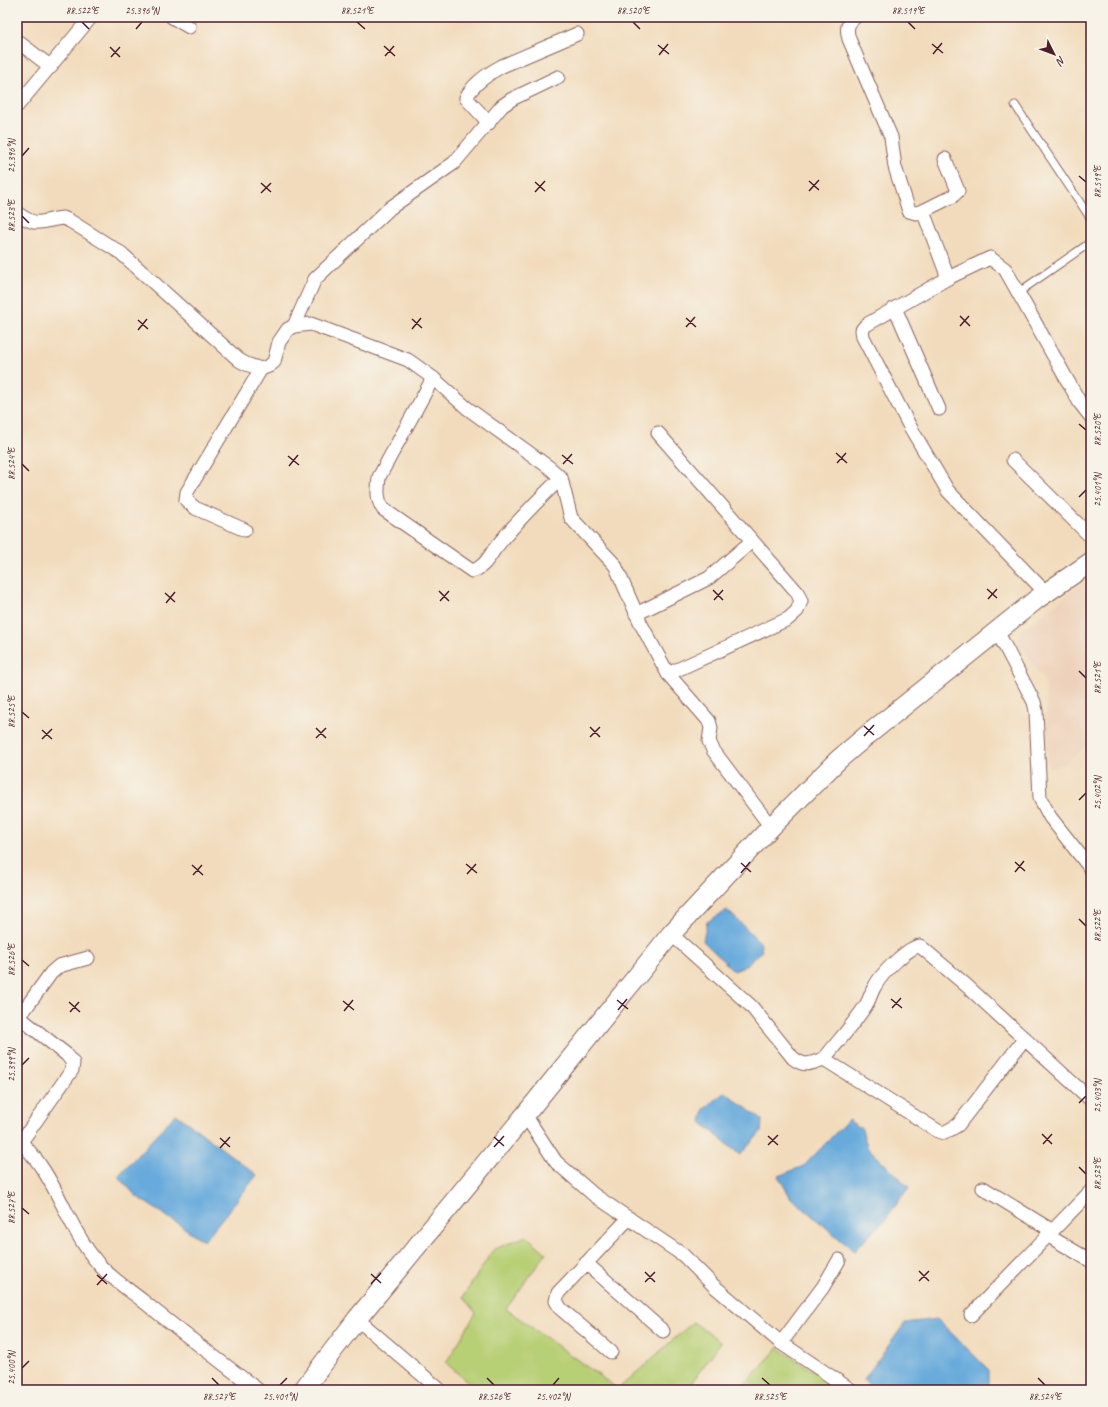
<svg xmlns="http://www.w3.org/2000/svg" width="1108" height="1407" font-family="Caveat,sans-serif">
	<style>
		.built { fill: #eed1ba }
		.green { fill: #b7cf74; stroke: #807750 }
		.water { fill: #67aadc; stroke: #586484 }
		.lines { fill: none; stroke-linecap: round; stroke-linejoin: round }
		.lane-casing { stroke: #85615e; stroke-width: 9 }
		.street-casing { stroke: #85615e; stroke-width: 15 }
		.secondary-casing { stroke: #85615e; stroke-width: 21 }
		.lane { stroke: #fff; stroke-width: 7 }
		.street { stroke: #fff; stroke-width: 13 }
		.secondary { stroke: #fff; stroke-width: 19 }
		.ticks { fill: none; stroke: #4a1f2b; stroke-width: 1.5 }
		.neatline { fill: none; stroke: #4a1f2b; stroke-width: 1.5 }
		.ticks-label { font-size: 10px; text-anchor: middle; fill: #4a1f2b }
	</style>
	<rect width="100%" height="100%" fill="#f7f3e8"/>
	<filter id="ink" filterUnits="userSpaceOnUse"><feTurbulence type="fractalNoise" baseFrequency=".025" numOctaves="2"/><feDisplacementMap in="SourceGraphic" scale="8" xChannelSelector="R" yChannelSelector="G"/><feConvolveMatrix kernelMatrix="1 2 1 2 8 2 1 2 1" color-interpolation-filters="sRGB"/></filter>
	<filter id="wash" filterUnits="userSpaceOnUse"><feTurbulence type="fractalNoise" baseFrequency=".012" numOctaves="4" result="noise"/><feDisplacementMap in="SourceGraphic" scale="16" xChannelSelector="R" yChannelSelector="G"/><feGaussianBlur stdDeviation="0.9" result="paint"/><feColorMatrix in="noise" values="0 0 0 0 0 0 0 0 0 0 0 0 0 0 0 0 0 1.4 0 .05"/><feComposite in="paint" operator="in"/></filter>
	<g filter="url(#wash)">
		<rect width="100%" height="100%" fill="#f2dbbc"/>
		<polygon class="built" points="1091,578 1091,742 1063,765 1048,768 1045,682 1018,642 1020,631"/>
		<g class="green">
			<polygon points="526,1236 546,1253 506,1309 618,1389 693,1322 721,1342 692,1382 700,1390 477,1390 446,1363 476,1313 463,1297 493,1250"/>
			<polygon points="778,1348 843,1390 739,1390"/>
		</g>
		<g class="water">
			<polygon points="727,910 760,942 762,951 742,968 734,971 703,941 707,922"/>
			<polygon points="725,1092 762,1120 761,1132 740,1155 701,1122 704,1109"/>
			<polygon points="176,1114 257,1175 204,1241 136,1196 118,1176"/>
			<polygon points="848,1120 862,1129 867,1147 909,1187 885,1220 854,1251 791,1198 778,1176 804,1166"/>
			<polygon points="937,1319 989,1370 989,1388 987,1390 873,1390 864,1379 905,1323"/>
		</g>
	</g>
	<g filter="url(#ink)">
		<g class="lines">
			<defs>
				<g id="lane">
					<polyline points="1015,105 1091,219"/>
					<polyline points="1019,292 1091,242"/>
				</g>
				<g id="street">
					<polyline points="172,17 189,27"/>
					<path d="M855,17C847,23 846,29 849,39L891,137L895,167L909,211L916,213L923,211L948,278"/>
					<polyline points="17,41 51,67"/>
					<polyline points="17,106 91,17"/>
					<path d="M489,123L466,98C472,85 489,73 502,66L577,34"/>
					<polyline points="923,211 953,196 958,191 945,159"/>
					<path d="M17,213C39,229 40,220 63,218L70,221L121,253L239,360L246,364L261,369L269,366L274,362L279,342L288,329L294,326L311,324L408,360L433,378L467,408L550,468L561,478L571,518L615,565L641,624L668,674L709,721L711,728L709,741L713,750L771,827"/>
					<polyline points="895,308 939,409"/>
					<polyline points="294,326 315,279 390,208 454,163 502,106 512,99 558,77"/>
					<path d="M433,378L379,477C378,489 376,498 383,509L472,571C483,568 488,559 494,550C514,524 537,501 561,478"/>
					<polyline points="658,433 797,592 801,601 797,611 788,619 668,674"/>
					<polyline points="1013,460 1091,537"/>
					<polyline points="245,530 195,508 186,500 187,492 261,369"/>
					<polyline points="1046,593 948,491 909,425 863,337 862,330 866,325 948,278 990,258 1005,269 1080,403 1091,417"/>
					<polyline points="636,614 709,578 752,541"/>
					<polyline points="997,631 1034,702 1036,711 1040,798 1050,817 1091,869"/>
					<path d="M671,934L751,1006L793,1058C806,1068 810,1063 824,1059L938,1131L944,1133L958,1125L1025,1038"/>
					<polyline points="19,1017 67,1055 73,1063 72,1070 21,1142"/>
					<polyline points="17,1020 51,973 59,966 88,958"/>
					<path d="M824,1059C838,1041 854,1024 866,1005C870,999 871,992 875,986C881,974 908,947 920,946L967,986L1091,1100"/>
					<polyline points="525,1115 556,1162 594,1195 683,1255 714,1286 781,1343 851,1390"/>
					<path d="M17,1139C57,1174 64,1223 97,1262C109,1277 128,1289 143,1301C181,1332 220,1361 258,1390"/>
					<polyline points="983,1188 1051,1230"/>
					<polyline points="1047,1235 1091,1261"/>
					<polyline points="586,1263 663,1331"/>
					<polyline points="971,1315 1091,1191"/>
					<polyline points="357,1319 440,1390"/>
					<polyline points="781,1343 823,1287 839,1260"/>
					<polyline points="611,1352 561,1309 556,1301 558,1293 629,1218"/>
				</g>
				<polyline id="secondary" points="303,1390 357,1319 525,1115 671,934 771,827 838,760 865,737 1037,599 1091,562"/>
			</defs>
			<use href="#lane" class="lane-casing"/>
			<use href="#street" class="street-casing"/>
			<use href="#secondary" class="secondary-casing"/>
			<use href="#lane" class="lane"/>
			<use href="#street" class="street"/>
			<use href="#secondary" class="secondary"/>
		</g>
	</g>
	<path class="ticks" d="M82,22L89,29M357,22L365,29M633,22L640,29M908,22L915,29M136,29L142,22M932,44L943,53M658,45L669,54M384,46L395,56M110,47L120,57M933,54L942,43M659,55L668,44M385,56L394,46M111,57L120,47M22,156L29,148M1079,176L1086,182M809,181L819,190M535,182L545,191M261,183L271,192M809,191L819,180M535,192L545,181M261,193L271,183M22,216L29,223M960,316L970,326M686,318L696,327M412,319L422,328M138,320L148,329M960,326L969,316M686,327L695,317M412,329L421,318M138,330L147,319M1079,424L1086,430M836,453L847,463M562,455L573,464M288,456L299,465M837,463L846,453M22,464L29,471M563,464L572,454M289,466L298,455M1079,497L1086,490M987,589L997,598M713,590L723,600M439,591L449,601M165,593L175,602M988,599L997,589M714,600L723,590M440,601L449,591M166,603L175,592M1079,671L1086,678M22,712L29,718M864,726L874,735M590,727L600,737M316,728L326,738M42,730L52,739M864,736L874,725M590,737L600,727M316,738L326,728M42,739L52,729M1079,800L1086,793M1015,862L1025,871M741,863L751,872M466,864L477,873M192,865L203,875M1015,872L1024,861M741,873L750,862M467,874L476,864M193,875L202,865M1079,919L1086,926M22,960L29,966M891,999L902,1008M617,1000L628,1009M343,1001L354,1010M69,1002L80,1012M892,1008L901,998M618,1010L627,999M344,1011L353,1000M70,1012L79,1002M22,1065L29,1058M1079,1103L1086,1096M1042,1134L1052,1144M768,1136L778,1145M494,1137L504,1146M220,1138L230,1147M1043,1144L1052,1134M768,1145L778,1135M494,1147L504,1136M220,1148L230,1137M1079,1167L1086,1174M22,1208L29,1214M919,1271L929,1281M645,1272L655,1282M371,1274L381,1283M97,1275L107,1284M919,1281L929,1271M645,1282L655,1272M371,1284L381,1273M97,1285L107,1274M22,1368L29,1361M212,1378L219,1385M487,1378L494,1385M762,1378L770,1385M1038,1378L1045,1385M280,1385L287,1378M553,1385L559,1378"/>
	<rect width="1108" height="1407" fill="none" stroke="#f7f3e8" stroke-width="44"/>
	<g transform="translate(1054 54) rotate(132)" stroke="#f7f3e8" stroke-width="3" paint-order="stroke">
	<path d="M0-3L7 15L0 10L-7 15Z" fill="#4a1f2b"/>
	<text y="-6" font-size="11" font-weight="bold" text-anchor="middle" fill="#4a1f2b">N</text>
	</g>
	<rect x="22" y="22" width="1064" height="1363" class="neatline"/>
	<g class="ticks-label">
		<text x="82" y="14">88.522°E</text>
		<text x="142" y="14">25.396°N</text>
		<text x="357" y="14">88.521°E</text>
		<text x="633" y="14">88.520°E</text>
		<text x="908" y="14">88.519°E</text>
		<text transform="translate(11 156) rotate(-90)" y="4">25.396°N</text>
		<text transform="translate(1097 182) rotate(-90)" y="4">88.519°E</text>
		<text transform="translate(11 216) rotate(-90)" y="4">88.523°E</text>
		<text transform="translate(1097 430) rotate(-90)" y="4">88.520°E</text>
		<text transform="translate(11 464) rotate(-90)" y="4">88.524°E</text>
		<text transform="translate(1097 490) rotate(-90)" y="4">25.401°N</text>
		<text transform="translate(1097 678) rotate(-90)" y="4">88.521°E</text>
		<text transform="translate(11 712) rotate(-90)" y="4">88.525°E</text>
		<text transform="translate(1097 793) rotate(-90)" y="4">25.402°N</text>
		<text transform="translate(1097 926) rotate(-90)" y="4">88.522°E</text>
		<text transform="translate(11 960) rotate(-90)" y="4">88.526°E</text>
		<text transform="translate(11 1065) rotate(-90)" y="4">25.399°N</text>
		<text transform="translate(1097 1096) rotate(-90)" y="4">25.403°N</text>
		<text transform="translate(1097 1174) rotate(-90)" y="4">88.523°E</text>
		<text transform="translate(11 1208) rotate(-90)" y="4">88.527°E</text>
		<text transform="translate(11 1368) rotate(-90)" y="4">25.400°N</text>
		<text x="219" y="1400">88.527°E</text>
		<text x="280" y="1400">25.401°N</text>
		<text x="494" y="1400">88.526°E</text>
		<text x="553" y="1400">25.402°N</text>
		<text x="770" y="1400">88.525°E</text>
		<text x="1045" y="1400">88.524°E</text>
	</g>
</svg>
